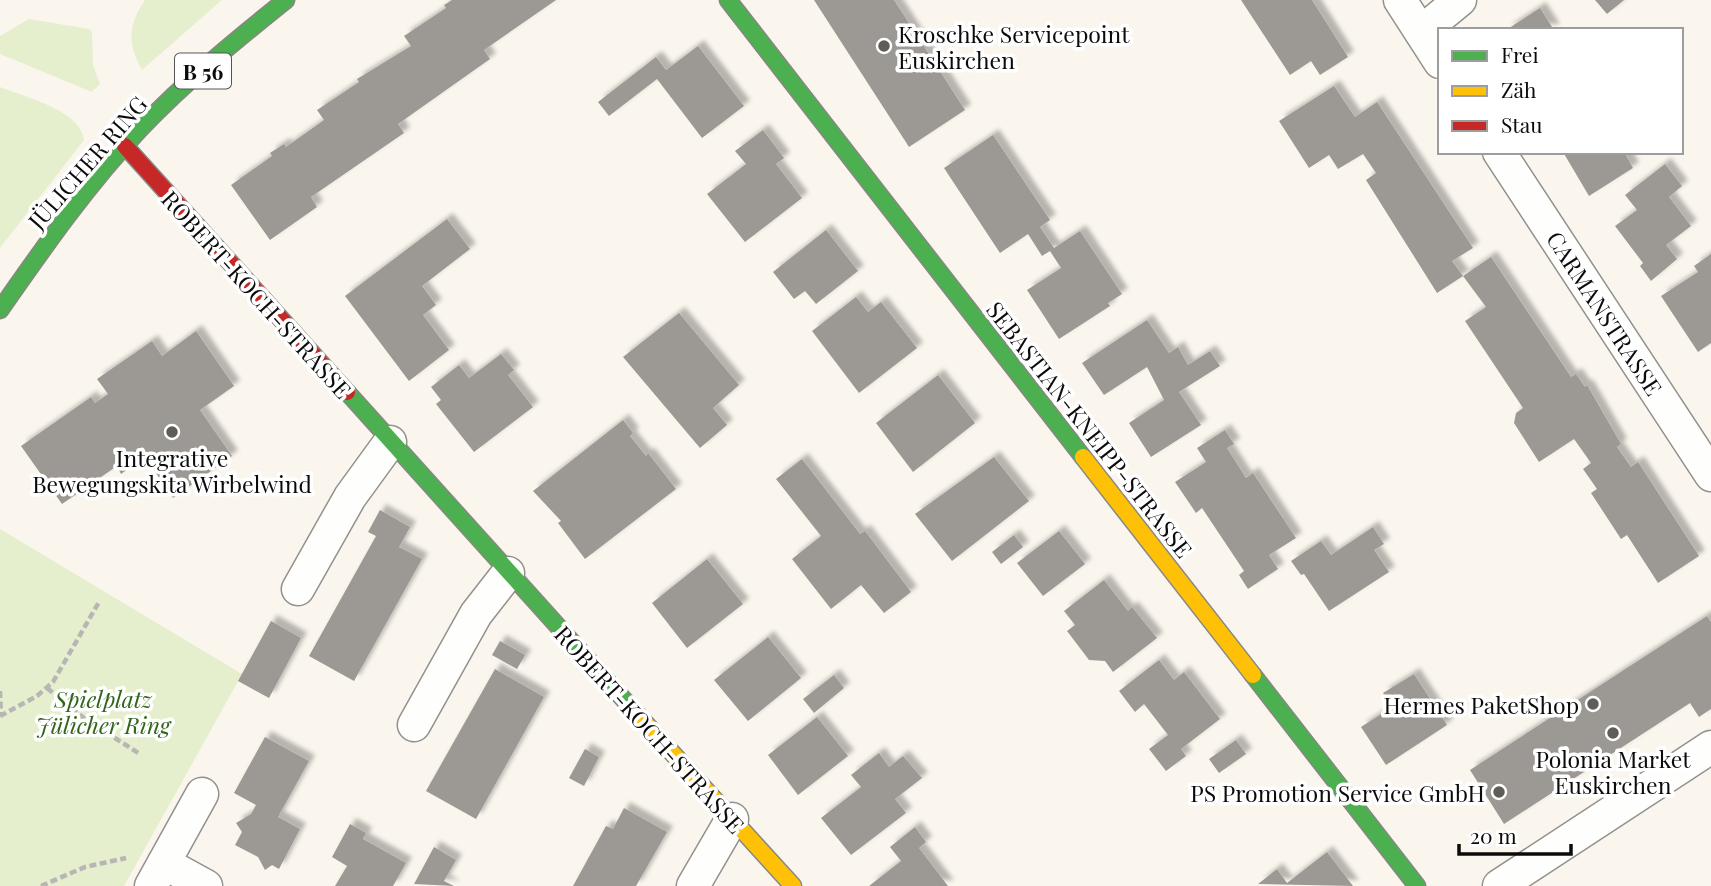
<svg xmlns="http://www.w3.org/2000/svg" width="1711" height="886" font-family="'Playfair Display',serif">
	<style>
		.green { fill: #e6efcd }
		.building { fill: #9c9994; filter: url(#shadow) }
		.lines { fill: none; stroke-linecap: round; stroke-linejoin: round }
		.street-casing { stroke: #93918d; stroke-width: 35 }
		.fast-casing { stroke: #898784; stroke-width: 19 }
		.slow-casing { stroke: #898784; stroke-width: 19 }
		.jam-casing { stroke: #898784; stroke-width: 19 }
		.path { stroke: #b7b6b5; stroke-width: 4.5; stroke-dasharray: 7 3.5; stroke-linecap: butt }
		.street { stroke: #fefefc; stroke-width: 32 }
		.fast { stroke: #4caf50; stroke-width: 16 }
		.slow { stroke: #ffc107; stroke-width: 16 }
		.jam { stroke: #c62828; stroke-width: 16 }
		.poi-dot { fill: #5f5d5a; stroke: #fff; stroke-width: 2.5 }
		.labels { text-anchor: middle; dominant-baseline: central; stroke-width: 7; stroke-linejoin: round; paint-order: stroke }
		.shield { fill: #fff; stroke: #545454; stroke-width: 2 }
		.shield-label { font-size: 21px; font-weight: bold; fill: #0b0b0b }
		.poi-label { font-size: 23px; fill: #0b0b0b; stroke: #fff }
		.street-label { font-size: 23px; fill: #0b0b0b; stroke: #fff }
		.park-label { font-size: 23px; font-style: italic; fill: #31651a; stroke: #fff }
	</style>
	<defs>
		<filter id="shadow"><feDropShadow dx="6" dy="-6" stdDeviation="2" flood-color="#0004"/></filter>
	</defs>
	<rect width="100%" height="100%" fill="#faf6ee"/>
	<g class="green">
		<path d="M145,0H222L142,70C127,43 128,25 145,0Z"/>
		<polygon points="29,19 89,29 92,32 93,65 100,84 92,92 0,54 0,36"/>
		<path d="M0,87C25,97 82,111 84,140L0,248Z"/>
		<polygon points="0,529 242,674 124,886 0,886"/>
	</g>
	<g class="building">
		<polygon points="452,0 556,0 484,50 490,59 398,124 404,133 311,197 317,207 270,240 231,185 272,156 270,153 284,144 286,147 324,120 317,110 359,82 357,79 411,46 404,36 446,8 444,5"/>
		<polygon points="814,0 894,0 965,110 909,147"/>
		<polygon points="1241,0 1312,0 1348,57 1320,75 1311,61 1290,75"/>
		<polygon points="1595,0 1624,0 1607,14"/>
		<polygon points="1540,8 1554,30 1506,30"/>
		<polygon points="698,46 744,106 702,138 657,79 609,116 598,102 656,57 666,70"/>
		<polygon points="1334,86 1355,117 1377,102 1473,248 1452,261 1463,276 1437,293 1366,180 1376,173 1363,154 1338,169 1329,155 1309,168 1279,121"/>
		<polygon points="763,130 784,158 776,164 802,198 745,242 707,194 746,164 735,151"/>
		<polygon points="993,135 1050,220 1040,227 1054,248 1080,231 1122,294 1108,303 1110,306 1059,339 1027,290 1061,268 1050,251 1042,256 1028,234 1000,253 944,168"/>
		<polygon points="1563,152 1624,152 1633,168 1589,196"/>
		<polygon points="1665,164 1682,186 1669,197 1691,226 1666,245 1677,259 1651,281 1640,266 1643,263 1615,226 1637,210 1625,195"/>
		<polygon points="447,219 470,249 422,286 436,305 423,315 449,350 409,381 345,296"/>
		<polygon points="826,230 858,271 816,304 805,291 794,299 773,272"/>
		<polygon points="1711,254 1711,343 1698,352 1661,296 1698,272 1694,266"/>
		<polygon points="1491,257 1571,377 1576,374 1585,387 1587,385 1621,444 1617,447 1631,467 1638,462 1699,556 1658,583 1627,535 1621,539 1591,493 1597,489 1583,469 1591,463 1574,439 1539,462 1514,423 1516,413 1523,408 1465,321 1486,307 1463,276"/>
		<polygon points="856,297 868,312 881,302 917,348 859,393 812,331"/>
		<polygon points="679,313 739,385 713,408 727,425 700,448 623,357"/>
		<polygon points="1147,320 1169,353 1178,347 1188,365 1210,351 1220,366 1179,392 1201,425 1151,457 1129,423 1164,400 1147,367 1104,395 1082,363"/>
		<polygon points="196,331 234,386 200,410 232,456 173,498 145,457 121,474 117,466 62,504 21,446 91,397 95,403 108,394 97,379 152,341 162,356"/>
		<polygon points="501,354 514,370 508,375 533,407 474,452 436,404 441,400 431,387 459,365 469,378"/>
		<polygon points="938,375 975,423 913,472 876,423"/>
		<polygon points="623,420 633,433 630,436 646,456 648,453 676,489 585,559 558,523 561,521 533,491"/>
		<polygon points="1225,430 1234,444 1227,448 1246,478 1253,473 1296,538 1269,555 1278,569 1248,589 1239,575 1244,571 1202,508 1196,513 1175,482 1206,462 1197,448"/>
		<polygon points="994,457 1029,501 952,561 915,514"/>
		<polygon points="802,459 860,534 865,531 911,592 884,613 861,585 831,609 792,559 821,536 776,479"/>
		<polygon points="380,510 410,527 399,547 422,559 354,681 309,656 376,536 368,532"/>
		<polygon points="1373,527 1384,544 1374,550 1389,572 1329,611 1304,574 1301,575 1291,561 1321,541 1331,555"/>
		<polygon points="1059,531 1085,564 1043,596 1017,563"/>
		<polygon points="1014,535 1023,547 1001,564 992,552"/>
		<polygon points="707,559 743,604 687,648 652,603"/>
		<polygon points="1104,580 1128,611 1132,607 1157,638 1113,672 1105,661 1089,660 1067,631 1075,625 1064,611"/>
		<polygon points="1707,616 1711,622 1711,709 1699,717 1690,703 1504,824 1470,770"/>
		<polygon points="271,621 301,638 269,698 238,681"/>
		<polygon points="768,637 801,678 748,721 714,680"/>
		<polygon points="500,641 525,655 517,669 492,655"/>
		<polygon points="1159,660 1174,680 1184,672 1220,719 1181,749 1186,756 1166,771 1149,749 1168,735 1144,704 1135,712 1119,691"/>
		<polygon points="495,669 544,697 476,819 426,791"/>
		<polygon points="1414,674 1447,725 1386,765 1361,727 1392,707 1383,693"/>
		<polygon points="834,675 844,688 814,713 803,699"/>
		<polygon points="817,717 848,756 798,795 768,755"/>
		<polygon points="265,737 309,761 278,817 300,829 279,869 272,865 265,870 258,857 235,845 242,832 236,823 251,814 256,805 234,793"/>
		<polygon points="1236,740 1246,754 1219,773 1209,759"/>
		<polygon points="585,749 599,757 584,786 569,778"/>
		<polygon points="879,753 889,767 903,756 922,778 895,799 906,813 851,855 821,818 861,787 851,775"/>
		<polygon points="624,808 667,832 636,886 573,886 606,826 613,829"/>
		<polygon points="350,824 366,833 363,839 406,863 393,886 335,886 347,866 332,857"/>
		<polygon points="915,827 926,842 919,848 948,886 869,886 901,861 890,847"/>
		<polygon points="434,847 456,860 444,881 454,886 414,884"/>
		<polygon points="1327,852 1353,886 1258,884 1277,869 1287,883"/>
	</g>
	<g class="lines">
		<defs>
			<g id="street">
				<polyline points="1400,0 1440,62"/>
				<polyline points="1421,32 1460,0"/>
				<polyline points="1499,152 1711,475"/>
				<polyline points="298,589 350,497 390,442"/>
				<polyline points="414,725 476,614 508,573"/>
				<polyline points="164,863 206,886"/>
				<polyline points="151,886 202,794"/>
				<polyline points="693,886 732,819"/>
				<polyline points="1499,886 1711,747"/>
			</g>
			<g id="fast">
				<polyline points="728,0 1083,457"/>
				<path d="M0,310C44,247 88,184 141,128C186,81 236,40 286,0"/>
				<polyline points="347,392 636,713"/>
				<polyline points="1253,675 1417,886"/>
			</g>
			<g id="slow">
				<polyline points="1083,457 1253,675"/>
				<polyline points="636,713 793,886"/>
			</g>
			<polyline id="jam" points="125,146 347,392"/>
		</defs>
		<use href="#street" class="street-casing"/>
		<use href="#fast" class="fast-casing"/>
		<use href="#slow" class="slow-casing"/>
		<use href="#jam" class="jam-casing"/>
		<g class="path">
			<polyline points="47,688 85,719 140,754"/>
			<polyline points="0,691 1,716"/>
			<polyline points="0,716 37,696 53,682 99,602"/>
			<polyline points="41,886 85,867 126,858"/>
		</g>
		<use href="#street" class="street"/>
		<use href="#fast" class="fast"/>
		<use href="#slow" class="slow"/>
		<use href="#jam" class="jam"/>
	</g>
	<g class="poi-dot">
		<circle cx="884" cy="46" r="7"/>
		<circle cx="172" cy="432" r="7"/>
		<circle cx="1593" cy="704" r="7"/>
		<circle cx="1613" cy="733" r="7"/>
		<circle cx="1499" cy="792" r="7"/>
	</g>
	<g class="labels">
		<rect class="shield" x="175" y="53.5" width="56" height="35" rx="5"/>
		<g class="shield-label">
			<text x="203" y="71">B 56</text>
		</g>
		<g class="poi-label">
			<text x="898" y="33" text-anchor="start">Kroschke Servicepoint<tspan x="898" dy="26">Euskirchen</tspan></text>
			<text x="172" y="457">Integrative<tspan x="172" dy="26">Bewegungskita Wirbelwind</tspan></text>
			<text x="1579" y="704" text-anchor="end">Hermes PaketShop</text>
			<text x="1613" y="758">Polonia Market<tspan x="1613" dy="26">Euskirchen</tspan></text>
			<text x="1485" y="792" text-anchor="end">PS Promotion Service GmbH</text>
		</g>
		<g class="street-label">
			<text transform="translate(87 162) rotate(-49)">JÜLICHER RING</text>
			<text transform="translate(257 294) rotate(48)">ROBERT-KOCH-STRASSE</text>
			<text transform="translate(1605 313) rotate(57)">CARMANSTRASSE</text>
			<text transform="translate(1090 429) rotate(52)">SEBASTIAN-KNEIPP-STRASSE</text>
			<text transform="translate(650 729) rotate(48)">ROBERT-KOCH-STRASSE</text>
		</g>
		<g class="park-label">
			<text x="103" y="698">Spielplatz<tspan x="103" dy="26">Jülicher Ring</tspan></text>
		</g>
	</g>
	<rect x="1438" y="28" width="245" height="126" fill="#ffffff" stroke="#9d9d9d" stroke-width="2"/>
	<rect x="1452" y="51" width="35" height="10" fill="#4caf50" stroke="#9d9d9d" stroke-width="2"/>
	<text x="1501" y="63" font-size="21" fill="#0b0b0b">Frei</text>
	<rect x="1452" y="86" width="35" height="10" fill="#ffc107" stroke="#9d9d9d" stroke-width="2"/>
	<text x="1501" y="98" font-size="21" fill="#0b0b0b">Zäh</text>
	<rect x="1452" y="121" width="35" height="10" fill="#c62828" stroke="#9d9d9d" stroke-width="2"/>
	<text x="1501" y="133" font-size="21" fill="#0b0b0b">Stau</text>
	<path d="M1459 844v10h112v-10" fill="none" stroke="#0b0b0b" stroke-width="3.5"/>
	<text x="1470" y="844" font-size="21" fill="#0b0b0b" stroke="#ffffff" stroke-width="5" paint-order="stroke">20 m</text>
</svg>
